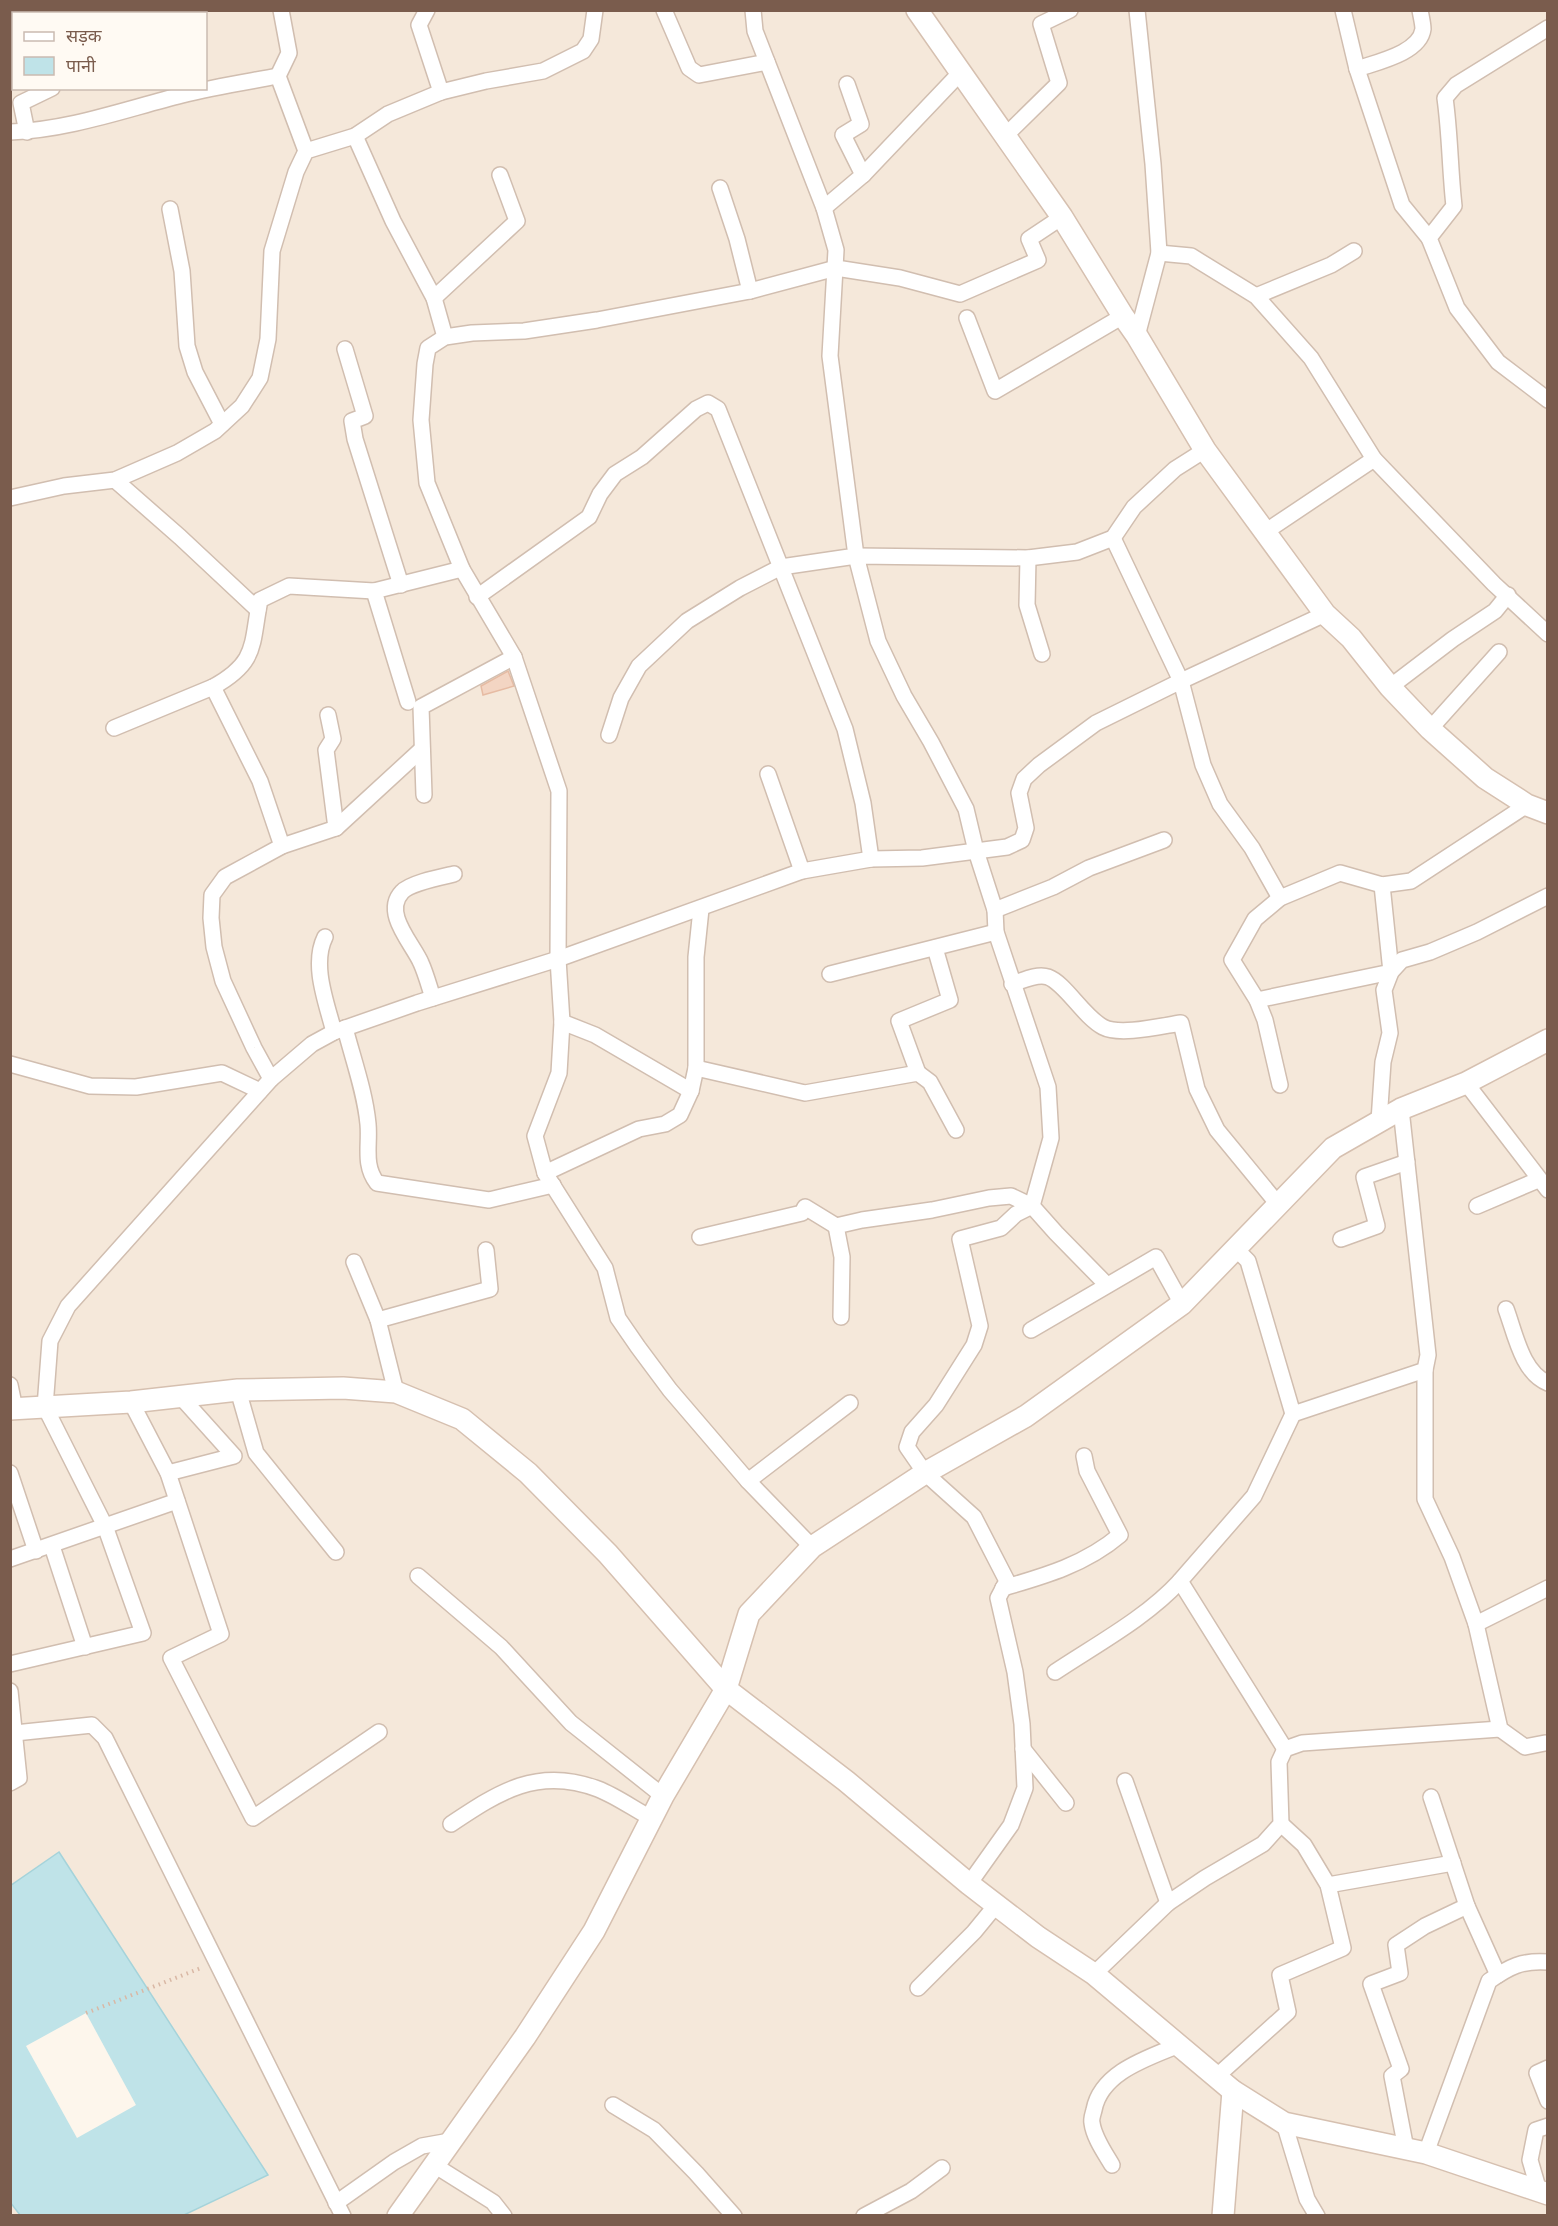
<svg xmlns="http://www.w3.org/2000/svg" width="1558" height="2226" font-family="'Noto Sans','Noto Sans Devanagari',sans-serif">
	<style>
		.residential { fill: #f5e8da; fill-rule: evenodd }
		.water { fill: #bfe3e8; stroke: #a5d3da; stroke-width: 1.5 }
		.pier { fill: #fdf6ec }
		.building { fill: #f3d5c3; stroke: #e6bba3; stroke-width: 1.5 }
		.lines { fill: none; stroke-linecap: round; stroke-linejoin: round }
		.street-casing { stroke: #d1beb0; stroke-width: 18 }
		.secondary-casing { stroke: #d6c0b0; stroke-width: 24 }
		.path { stroke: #d9b8a5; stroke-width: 4; stroke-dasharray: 1.5 4.5; stroke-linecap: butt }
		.street { stroke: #fff; stroke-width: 15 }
		.secondary { stroke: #fff; stroke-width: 21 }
	</style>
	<rect width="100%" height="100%" fill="#fdf6ec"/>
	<path class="residential" d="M11,11H1547V2215H11ZM14,14H206V88H14Z"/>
	<polygon class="water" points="59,1852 268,2175 184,2215 20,2215 10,2202 10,1886"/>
	<polygon class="pier" points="86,2013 136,2105 77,2138 26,2046"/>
	<polygon class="building" points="508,671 514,686 483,695 481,686"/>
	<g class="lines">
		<defs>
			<g id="street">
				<polyline points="58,10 58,14"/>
				<polyline points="281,10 289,53 278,76 306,151"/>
				<polyline points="427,10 419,25 441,92"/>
				<polyline points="664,10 689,68 699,75 767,62"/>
				<polyline points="1137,10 1153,164 1159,253 1137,336"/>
				<polyline points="1343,10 1357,69 1402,205 1429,238"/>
				<path d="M1548,28L1456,85L1445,98C1450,134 1450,170 1454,206L1429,238L1457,308L1498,362L1548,400"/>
				<path d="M1357,69C1377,62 1420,53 1423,29C1423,24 1421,16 1420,10"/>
				<path d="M10,132C69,130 126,109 182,95C213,87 246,82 278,76"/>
				<polyline points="27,132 21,103 52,88"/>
				<polyline points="355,136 393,221 434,298 445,337"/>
				<polyline points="1005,136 1059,83 1041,24 1070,10"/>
				<polyline points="863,175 961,72"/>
				<polyline points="720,188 737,239 750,291"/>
				<polyline points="824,208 863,175 843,135 861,124 847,84"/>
				<polyline points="170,209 182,271 187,346 195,372 222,424"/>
				<polyline points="1159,253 1191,256 1256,296 1311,358 1374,459 1494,584 1548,634"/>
				<polyline points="1256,296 1331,265 1354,251"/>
				<polyline points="434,298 517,221 500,175"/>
				<polyline points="967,318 995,391 1123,316"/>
				<polyline points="345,349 365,416 352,421 355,439 401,585"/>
				<polyline points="115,480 180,537 258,610"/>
				<polyline points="10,498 64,486 115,480 177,453 215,431 242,406 260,378 268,339 272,251 296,172 306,151 355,136 388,114 441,92 486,81 543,71 583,51 591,39 595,10"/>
				<polyline points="1265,532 1374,459"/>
				<polyline points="1113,538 1181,681 1203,765 1220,804 1252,848 1280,898"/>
				<polyline points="1028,558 1027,605 1042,654"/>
				<polyline points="477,597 589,517 600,494 615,474 642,457 696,409 708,403 718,409 845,729 863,803 871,859"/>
				<polyline points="213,687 260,781 282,846"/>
				<polyline points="1390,687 1453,639 1495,611 1508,595"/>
				<polyline points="408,702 374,591 462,569"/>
				<path d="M114,728L213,687C258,662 251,645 260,600L289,586L374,591"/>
				<polyline points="1430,729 1499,652"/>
				<polyline points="609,735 621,698 639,666 687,621 740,588 781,567 856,556 830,356 836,250 824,208 755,31 753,10"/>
				<polyline points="768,774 802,871"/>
				<polyline points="424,795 421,707 514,657"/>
				<polyline points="336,828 422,749"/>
				<polyline points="995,910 1053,887 1089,868 1164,840"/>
				<path d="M325,937C311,965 327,1004 334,1032"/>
				<polyline points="830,974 996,932"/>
				<path d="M1012,984C1022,981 1037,973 1048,977C1065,983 1083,1016 1103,1027C1120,1036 1161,1026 1181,1023L1197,1089L1217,1130L1277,1203"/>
				<path d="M433,998C429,986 426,974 421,963C413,944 382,913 402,892C410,883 441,877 454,874"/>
				<polyline points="1257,1000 1391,972 1382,885"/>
				<polyline points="562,1022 595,1035 691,1091"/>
				<path d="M345,1028C353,1059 365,1092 368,1124C370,1145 363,1165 377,1183L489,1200L553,1185"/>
				<polyline points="10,1064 90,1086 136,1087 222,1073 260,1091"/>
				<polyline points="696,1068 805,1093 918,1073 930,1082 956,1130"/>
				<polyline points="918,1073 899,1021 950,1000 935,948"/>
				<polyline points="271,1079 254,1048 223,981 214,947 211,918 212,895 225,877 282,846 336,828 326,750 333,739 328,715"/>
				<polyline points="1466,1083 1548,1190"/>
				<polyline points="1280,1085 1265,1020 1257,1000 1232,960 1255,919 1280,898 1340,873 1382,885 1411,881 1527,805"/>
				<polyline points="1379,1121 1383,1062 1390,1033 1384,990 1391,972 1402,960 1430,952 1477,932 1548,896"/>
				<polyline points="545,1173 639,1129 665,1124 680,1115 691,1091 696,1068 696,957 701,909"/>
				<polyline points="1477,1206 1538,1180"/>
				<polyline points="700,1237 802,1213 805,1207 836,1226"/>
				<polyline points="1341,1239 1377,1226 1364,1177 1407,1162"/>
				<polyline points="1235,1248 1248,1261 1293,1414 1425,1370 1428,1355 1401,1109"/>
				<polyline points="354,1262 378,1320 396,1392"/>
				<path d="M1506,1309C1515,1333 1522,1373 1548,1383"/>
				<polyline points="841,1317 842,1257 836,1226 862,1220 932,1210 989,1198 1011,1196 1032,1206 1056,1233 1107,1285"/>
				<polyline points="378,1320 490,1289 486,1250"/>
				<polyline points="1031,1330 1156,1257 1182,1304"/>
				<polyline points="1425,1370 1425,1499 1452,1557 1476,1624 1500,1729 1525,1747 1545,1743"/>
				<polyline points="10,1385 15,1409"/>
				<polyline points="238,1390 256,1453 336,1552"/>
				<polyline points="131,1402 168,1473 221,1634 171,1658 253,1818 379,1732"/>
				<polyline points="10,1473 36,1551"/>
				<polyline points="168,1473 234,1456 181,1397"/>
				<polyline points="748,1481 850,1403"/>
				<polyline points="52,1546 85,1647"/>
				<polyline points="812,1547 748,1481 670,1390 638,1347 618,1318 605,1268 545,1173 535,1136 559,1073 562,1022 558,959 559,791 514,657 462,569 427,483 421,420 425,364 428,348 445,337 472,333 524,331 597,320 750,291 836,268 900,278 960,294 1038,260 1029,239 1062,217"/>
				<polyline points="10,1559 177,1501"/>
				<polyline points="418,1576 501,1647 571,1723 663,1796"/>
				<path d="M1003,1588C1045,1576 1086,1564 1120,1535L1087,1471L1084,1456"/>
				<polyline points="1476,1624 1548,1588"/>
				<polyline points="10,1664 143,1633 105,1526 45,1407 50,1341 68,1306 271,1079 312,1044 334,1032 417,1003 558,959 802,871 871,859 922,858 1007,847 1022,840 1026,828 1019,793 1024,779 1039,765 1096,723 1181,681 1325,614"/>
				<path d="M1055,1672C1097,1644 1146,1618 1180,1581"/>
				<polyline points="10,1691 19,1778 10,1783"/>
				<polyline points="15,1733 92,1725 105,1738 343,2216"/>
				<polyline points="1023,1749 1066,1803"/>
				<polyline points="1285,1749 1180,1581 1254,1496 1293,1414"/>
				<polyline points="1125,1781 1168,1903"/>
				<polyline points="1431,1797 1467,1906 1498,1975"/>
				<path d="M451,1824C499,1792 538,1766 598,1789C616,1796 634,1809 651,1818"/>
				<polyline points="969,1884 1011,1825 1025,1788 1022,1724 1015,1672 998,1598 1007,1581 974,1517 925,1473 907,1447 912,1432 936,1405 974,1345 980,1326 960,1239 1001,1228 1016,1214 1032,1206 1051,1138 1048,1087 996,932 995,910 976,851 966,809 931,742 904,696 878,641 856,556 1028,558 1077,552 1113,538 1134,507 1175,469 1205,450"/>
				<polyline points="1328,1885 1453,1863"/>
				<polyline points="1094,1974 1168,1903 1205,1878 1263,1844 1281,1824 1279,1762 1285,1749 1302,1743 1500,1729"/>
				<polyline points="918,1988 974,1932 997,1904"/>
				<polyline points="1548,2068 1537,2073 1548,2101"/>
				<polyline points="1216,2077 1288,2012 1280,1975 1343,1948 1328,1885 1304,1845 1281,1824"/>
				<polyline points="613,2105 654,2130 696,2173 734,2216"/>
				<polyline points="1284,2123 1307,2199 1317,2216"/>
				<polyline points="1406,2149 1392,2076 1401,2069 1371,1984 1400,1973 1396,1945 1425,1926 1467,1906"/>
				<path d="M1426,2153L1489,1981C1509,1967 1522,1960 1548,1962"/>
				<polyline points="434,2165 493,2202 504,2216"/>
				<path d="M1112,2165C1105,2153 1094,2138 1092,2123C1091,2119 1093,2114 1094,2110C1101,2072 1148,2058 1179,2045"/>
				<polyline points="1539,2191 1530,2160 1536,2130 1548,2126"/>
				<polyline points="336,2203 394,2162 422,2146 450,2141"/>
				<polyline points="864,2216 911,2191 942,2168"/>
			</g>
			<g id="secondary">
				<polyline points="917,10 1062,217 1123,316 1137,336 1205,450 1325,614 1351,638 1390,687 1430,729 1485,778 1527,805 1548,813"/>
				<polyline points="10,1409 131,1402 238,1390 343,1388 396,1392 462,1419 528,1473 608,1554 726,1689 846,1781 969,1884 1038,1937 1094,1974 1233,2091 1284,2123 1426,2153 1548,2194"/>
				<polyline points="398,2216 525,2037 594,1931 663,1796 726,1689 749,1614 812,1547 925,1473 1026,1416 1182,1304 1333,1148 1401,1109 1466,1083 1548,1040"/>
				<polyline points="1223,2216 1233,2091"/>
			</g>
		</defs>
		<use href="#street" class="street-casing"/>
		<use href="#secondary" class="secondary-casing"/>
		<polyline class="path" points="86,2013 201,1968"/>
		<use href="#street" class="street"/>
		<use href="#secondary" class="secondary"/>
	</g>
	<rect width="1558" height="2226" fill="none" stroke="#7a5c4d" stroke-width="24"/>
	<rect x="12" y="12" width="195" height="78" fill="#fffaf3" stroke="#cabbb1" stroke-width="1.5"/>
	<rect x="24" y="32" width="30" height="9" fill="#ffffff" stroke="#cabbb1" stroke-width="1.5"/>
	<text x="66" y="42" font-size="18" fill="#7a5c4d">सड़क</text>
	<rect x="24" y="57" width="30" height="18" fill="#bfe3e8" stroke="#cabbb1" stroke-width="1.5"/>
	<text x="66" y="72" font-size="18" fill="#7a5c4d">पानी</text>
</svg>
